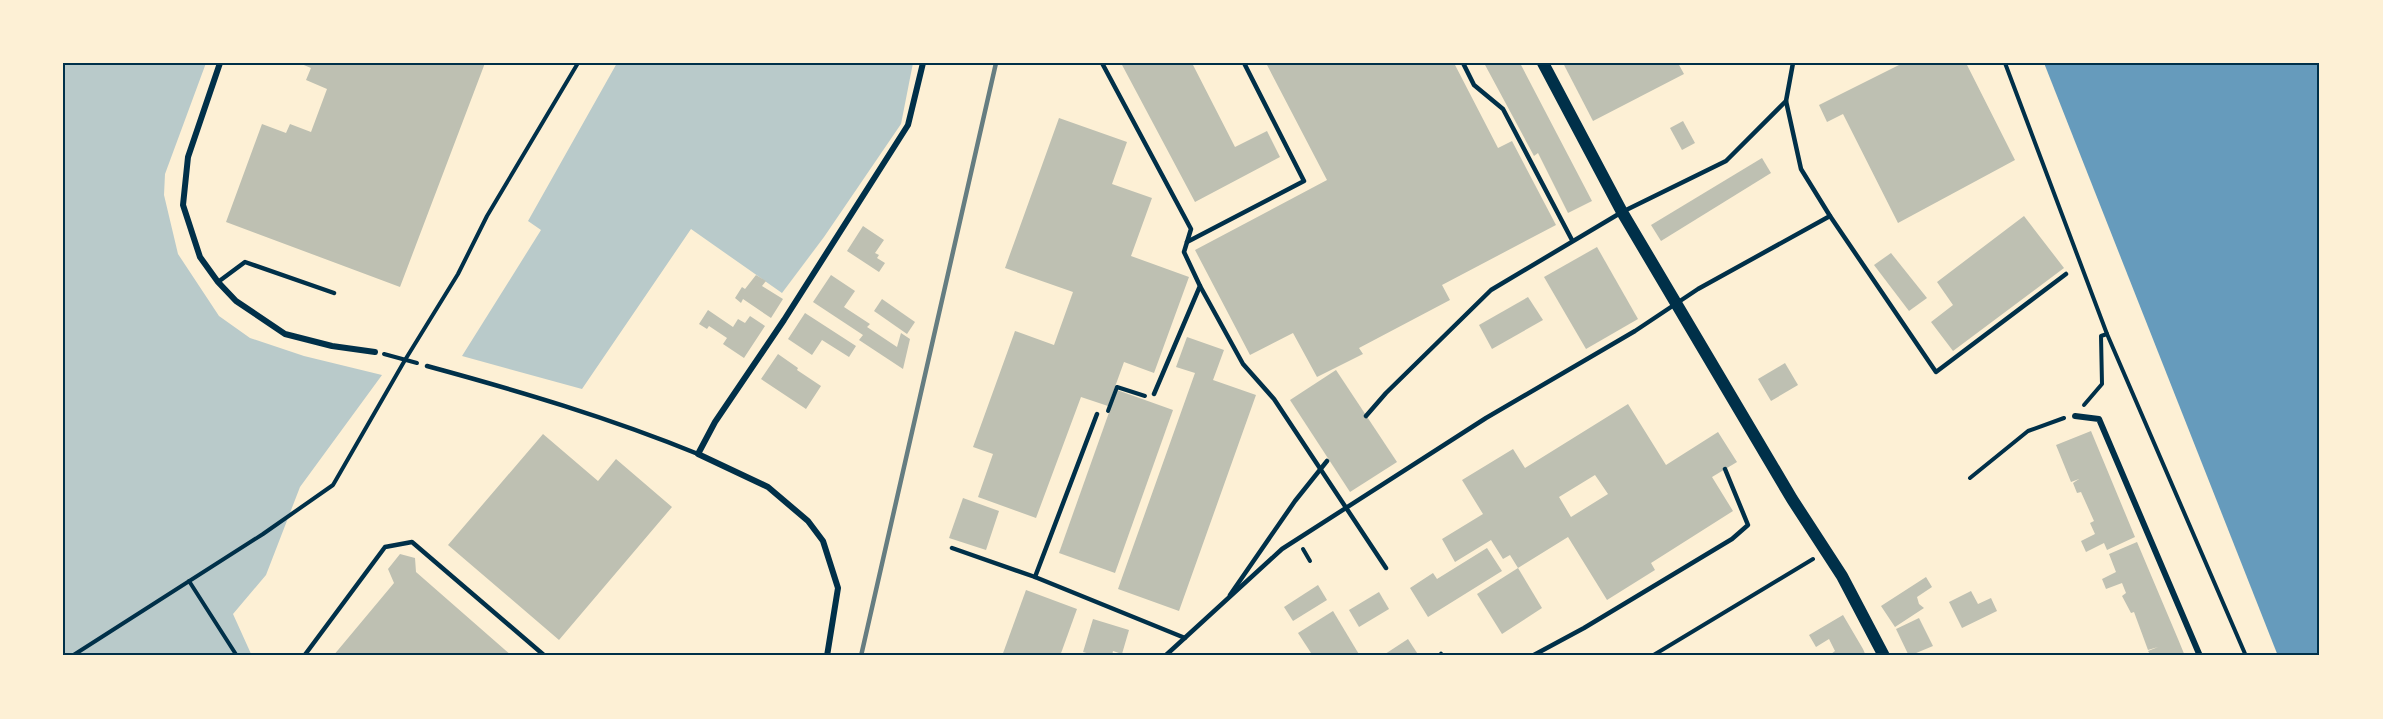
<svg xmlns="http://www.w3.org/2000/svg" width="2383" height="719" font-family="Commissioner,sans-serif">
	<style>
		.green { fill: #b9caca }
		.water { fill: #669bbc }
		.building { fill: #bec0b2; fill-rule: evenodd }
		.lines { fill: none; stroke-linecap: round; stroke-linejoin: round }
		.path { stroke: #003049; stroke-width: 4 }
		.service { stroke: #003049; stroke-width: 4.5 }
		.minor { stroke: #003049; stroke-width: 6 }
		.secondary { stroke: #003049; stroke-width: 12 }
		.rail { stroke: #657d81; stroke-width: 4.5 }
		.neatline { fill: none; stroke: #003049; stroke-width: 2 }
	</style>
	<rect width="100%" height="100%" fill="#fdf0d5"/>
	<g class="green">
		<polygon points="63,63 206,63 165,174 164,195 178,254 219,316 250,338 304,356 382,375 300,487 266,575 233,614 252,656 63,656"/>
		<polygon points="617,63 913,63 901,124 824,237 782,293 691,229 582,389 462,356 541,230 528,221"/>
	</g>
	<polygon class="water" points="2044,63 2320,63 2320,656 2278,656"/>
	<g class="building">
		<polygon points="299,63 485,63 400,287 226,222 262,124 286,133 290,124 311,132 327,89 306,80 311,68"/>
		<polygon points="1121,63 1192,63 1235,147 1267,131 1280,157 1195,202"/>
		<polygon points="1266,63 1454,63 1498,148 1512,141 1556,225 1442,285 1450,300 1359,348 1363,354 1317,377 1293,333 1250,355 1195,250 1327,180"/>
		<polygon points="1484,63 1520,63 1592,201 1568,213 1538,153 1534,156"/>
		<polygon points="1563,63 1678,63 1684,74 1593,121"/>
		<polygon points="1903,63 1966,63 2015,160 1898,223 1843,114 1827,122 1819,105"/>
		<polygon points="1059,118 1127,142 1112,184 1152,198 1131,256 1189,277 1154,373 1124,362 1108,406 1081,397 1036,518 978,497 993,454 973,447 1015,331 1054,345 1073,292 1005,268"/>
		<polygon points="1683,121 1695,143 1682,150 1670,128"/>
		<polygon points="1762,158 1771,173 1661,241 1651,225"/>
		<polygon points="2024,216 2064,268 1953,351 1931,322 1953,305 1937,282"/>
		<polygon points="863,226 884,240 875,253 879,255 877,258 885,263 879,272 847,251"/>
		<polygon points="1597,247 1638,319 1586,349 1544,277"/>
		<polygon points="1891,253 1927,298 1909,311 1874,265"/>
		<polygon points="756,275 766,281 762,286 783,299 771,318 743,299 741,303 735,298 742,287 745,289"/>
		<polygon points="831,275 855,291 844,307 870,324 867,327 897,347 901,333 910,339 903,369 859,340 863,335 813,302"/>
		<polygon points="1528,297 1543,320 1492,349 1479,325"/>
		<polygon points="882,299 915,322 907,334 874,311"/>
		<polygon points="708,310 733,327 738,319 745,323 750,316 765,326 744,358 723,344 727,338 709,326 707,329 699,324"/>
		<polygon points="805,313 856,346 849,357 822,340 812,355 788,339"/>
		<polygon points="1187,337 1224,350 1213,380 1256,395 1179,611 1118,589 1195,373 1176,367"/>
		<polygon points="778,354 798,368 797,370 821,386 806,409 761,379"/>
		<polygon points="1785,363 1798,385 1771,401 1758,379"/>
		<polygon points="1336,370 1397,462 1350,492 1290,400"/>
		<polygon points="1117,390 1173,410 1115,573 1059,553"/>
		<path d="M1628,404L1666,465L1718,432L1737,462L1712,477L1733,511L1651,563L1655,570L1607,600L1568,537L1518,568L1510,555L1503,559L1491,540L1455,562L1442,539L1483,514L1462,480L1513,449L1525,468ZM1595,475L1608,494L1571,517L1559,497Z"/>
		<polygon points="2091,431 2135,537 2107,550 2104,543 2086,552 2081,541 2095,534 2090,523 2094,521 2081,492 2077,493 2073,483 2079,479 2071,482 2056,445"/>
		<polygon points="543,434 598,481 616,459 672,507 559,640 448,545"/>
		<polygon points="963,498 999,511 986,550 949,538"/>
		<polygon points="2137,542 2178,639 2185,656 2151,656 2148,651 2158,647 2148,650 2134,612 2131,613 2122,596 2126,593 2122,583 2106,589 2102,579 2116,572 2109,554"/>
		<polygon points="1487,548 1502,571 1428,617 1410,588 1433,573 1437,579"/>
		<polygon points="400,554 415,558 416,572 512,656 333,656 394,583 388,569"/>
		<polygon points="1518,568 1542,608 1502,634 1477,594"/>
		<polygon points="1926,577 1932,587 1917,597 1919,604 1924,608 1895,627 1881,606"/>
		<polygon points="1318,585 1327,600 1293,621 1284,607"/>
		<polygon points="1026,590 1077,609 1060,656 1002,656"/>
		<polygon points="1971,591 1978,604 1991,598 1997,611 1962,628 1949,602"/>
		<polygon points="1379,592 1389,609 1359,627 1349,610"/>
		<polygon points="1333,611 1360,656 1313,656 1298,633"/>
		<polygon points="1843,615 1863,649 1866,656 1832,656 1831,654 1835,651 1829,639 1816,647 1809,635"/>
		<polygon points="1919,618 1933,646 1909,656 1896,629"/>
		<polygon points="1093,619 1129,630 1122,654 1113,651 1112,656 1097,656 1083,652"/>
		<polygon points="1408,639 1419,656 1382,656"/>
	</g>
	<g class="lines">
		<g class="path">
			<polyline points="2005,63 2107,334 2246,656"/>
			<polyline points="384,354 417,363"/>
			<polyline points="2084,405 2102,384 2101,336 2107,334"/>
			<polyline points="1108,411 1117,387 1145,396"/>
			<polyline points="1970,478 2028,431 2064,418"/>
			<polyline points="1303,549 1310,561"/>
			<polyline points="189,581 237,656"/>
			<polyline points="72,656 263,534 333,485 405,360 458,274 487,216 578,63"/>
			<polyline points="1652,656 1813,559"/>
		</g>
		<g class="service">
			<polyline points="1102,63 1191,229 1184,252 1200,286 1154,394"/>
			<polyline points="1463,63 1474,85 1503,109 1572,240"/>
			<polyline points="1786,101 1801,169 1830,216 1936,372 2066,274"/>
			<polyline points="1187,242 1304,181 1244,63"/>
			<polyline points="218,282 245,262 334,293"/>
			<polyline points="1200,286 1243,364 1274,399 1386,568"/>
			<path d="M427,366C519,391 610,418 698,454"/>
			<polyline points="1366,416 1386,393 1491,290 1622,212 1726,161 1786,101 1793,63"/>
			<polyline points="952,548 1035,577 1185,638"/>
			<polyline points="1035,577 1097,414"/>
			<polyline points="1230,595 1295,501 1327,461"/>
			<polyline points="1441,654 1443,656"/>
			<polyline points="304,656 385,547 412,542 545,656"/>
			<polyline points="1165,656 1282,549 1486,418 1635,331 1698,289 1830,216"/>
			<polyline points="1532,656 1584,628 1732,539 1748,525 1725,469"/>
		</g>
		<g class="minor">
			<polyline points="220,63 188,157 183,205 200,257 218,282 236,301 285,334 332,346 375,352"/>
			<polyline points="2075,416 2099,419 2200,656"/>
			<polyline points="827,656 838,588 823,541 808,521 768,487 698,454 715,422 784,320 908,125 923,63"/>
		</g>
		<polyline class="secondary" points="1543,63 1622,212 1792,499 1842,576 1884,656"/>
		<polyline class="rail" points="861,656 996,63"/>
	</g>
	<rect width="2383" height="719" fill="none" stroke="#fdf0d5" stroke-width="129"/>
	<rect x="64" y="64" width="2254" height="590" class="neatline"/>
</svg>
